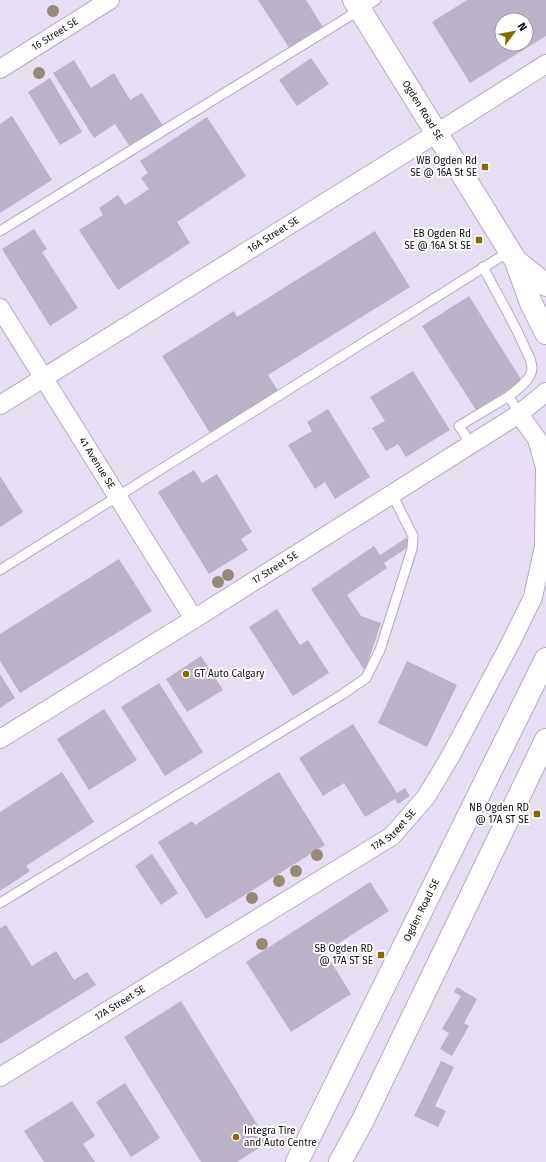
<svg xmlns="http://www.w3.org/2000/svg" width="546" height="1162" font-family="'Fira Sans',sans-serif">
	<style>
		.building { fill: #bbb2c8; fill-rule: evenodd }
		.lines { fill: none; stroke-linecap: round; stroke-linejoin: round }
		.service-casing { stroke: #b3abc0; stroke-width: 11 }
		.minor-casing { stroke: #b3abc0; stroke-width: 20 }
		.tertiary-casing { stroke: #b3abc0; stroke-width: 24 }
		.service { stroke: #fff; stroke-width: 9 }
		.minor { stroke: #fff; stroke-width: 18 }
		.tertiary { stroke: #fff; stroke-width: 22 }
		.tree { fill: #978979 }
		.poi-dot { fill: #886906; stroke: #fff; stroke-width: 1.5 }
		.labels { text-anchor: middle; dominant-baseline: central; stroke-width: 4; stroke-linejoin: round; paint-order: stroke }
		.street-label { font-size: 10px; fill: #0f0d14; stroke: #fff }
		.poi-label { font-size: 10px; fill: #0f0d14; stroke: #fff; text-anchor: end }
	</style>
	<rect width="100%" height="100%" fill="#e7def4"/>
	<g class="building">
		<polygon points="258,0 306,0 323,27 290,49"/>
		<path d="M467,0H546V36L470,83L432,22ZM502,20H526V44H502Z"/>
		<polygon points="311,58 329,84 297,106 279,80"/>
		<polygon points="74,60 91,88 114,73 130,100 142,93 163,126 130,147 115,124 94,138 53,73"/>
		<polygon points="50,78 82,132 60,145 28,92"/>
		<polygon points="12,116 52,180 0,213 0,124"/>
		<polygon points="207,117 246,176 177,222 190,243 118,290 79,230 103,215 99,208 118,195 125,205 149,189 141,178 148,173 140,161"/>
		<polygon points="34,229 47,249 42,252 78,308 50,326 2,249"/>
		<polygon points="375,231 410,287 268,375 278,391 210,433 162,356 234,311 237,317"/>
		<polygon points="469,296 522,381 476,410 422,326"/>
		<polygon points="413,371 450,430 406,457 398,444 386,451 372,428 385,421 370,397"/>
		<polygon points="328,409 370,477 335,499 325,482 315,489 288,445 312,431 307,422"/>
		<polygon points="194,470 202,483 217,474 252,532 241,539 248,550 209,574 158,492"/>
		<polygon points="0,476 23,512 0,527"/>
		<polygon points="406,538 411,545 384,563 387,568 347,595 361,616 381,623 365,671 311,589 374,546 380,555"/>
		<polygon points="119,559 152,611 20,693 0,661 0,634"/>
		<polygon points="277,609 300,645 308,640 329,673 293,696 249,627"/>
		<polygon points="201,656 223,690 187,712 166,679"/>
		<polygon points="407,661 457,685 427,747 378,723"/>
		<polygon points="0,674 15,698 0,708"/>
		<polygon points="159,683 203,752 165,776 121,707"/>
		<polygon points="104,709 137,760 89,790 57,739"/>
		<polygon points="353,724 397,793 405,788 410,796 398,804 395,799 365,817 344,783 323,796 299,758"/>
		<polygon points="62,772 94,822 26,866 30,871 0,891 0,812"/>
		<polygon points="279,772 325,845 206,919 158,842 192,821 195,825"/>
		<polygon points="152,854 178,893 161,905 135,866"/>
		<polygon points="370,882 389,911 325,952 351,994 291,1032 246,962"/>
		<polygon points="6,925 32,966 56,951 74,980 87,972 96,985 0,1044 0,928"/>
		<polygon points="457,987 477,999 464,1023 469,1026 452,1056 440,1049 449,1033 442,1029 461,996 454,992"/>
		<polygon points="181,1001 268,1142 237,1162 201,1162 124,1037"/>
		<polygon points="441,1061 454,1067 435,1106 446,1111 438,1127 414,1116"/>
		<polygon points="125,1083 160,1138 131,1157 96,1102"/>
		<polygon points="72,1101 95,1136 83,1144 95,1162 44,1162 24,1131"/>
	</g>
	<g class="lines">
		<defs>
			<g id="service">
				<polyline points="0,231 376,0"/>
				<path d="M483,267C497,294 513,320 525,348C528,354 532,361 532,368C532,379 517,390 509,396L519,414"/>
				<polyline points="471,444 459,426 509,396"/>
				<polyline points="0,570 510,251"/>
				<polyline points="0,903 343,694 366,678 380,650 412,549 413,536 392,494"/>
			</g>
			<g id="minor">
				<path id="s1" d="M0,69L110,0"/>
				<path id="s2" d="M0,308L194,619"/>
				<path id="s3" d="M0,405L437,133L546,64"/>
				<path id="s4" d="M0,739L194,619L519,414L546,392"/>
				<path id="s5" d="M0,1077L392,836L426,797L450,757L511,642L533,597L544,547L545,467L537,439L519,414"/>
			</g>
			<g id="tertiary">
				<path id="s6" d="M354,0L516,261L531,303L546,333"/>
				<polyline points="516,261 546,285"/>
				<path id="s7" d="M297,1162L546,659"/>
				<polyline points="340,1162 362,1122 546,740"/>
			</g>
		</defs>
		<use href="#service" class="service-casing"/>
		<use href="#minor" class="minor-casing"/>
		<use href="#tertiary" class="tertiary-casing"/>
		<use href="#service" class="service"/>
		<use href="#minor" class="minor"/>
		<use href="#tertiary" class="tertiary"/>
	</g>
	<g class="tree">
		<circle cx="53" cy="11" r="6"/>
		<circle cx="39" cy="73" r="6"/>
		<circle cx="228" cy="575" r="6"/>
		<circle cx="218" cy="582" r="6"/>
		<circle cx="317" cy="855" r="6"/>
		<circle cx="296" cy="871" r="6"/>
		<circle cx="279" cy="881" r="6"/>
		<circle cx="252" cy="898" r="6"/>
		<circle cx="262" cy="944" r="6"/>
	</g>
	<g class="poi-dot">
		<rect x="481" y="163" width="8" height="8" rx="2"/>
		<rect x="475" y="236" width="8" height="8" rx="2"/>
		<circle cx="186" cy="674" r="4"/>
		<rect x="533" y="810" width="8" height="8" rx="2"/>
		<rect x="377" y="951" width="8" height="8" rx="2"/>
		<circle cx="236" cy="1137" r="4"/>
	</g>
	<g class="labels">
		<g class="street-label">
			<text stroke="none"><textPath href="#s1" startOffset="65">16 Street SE</textPath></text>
			<text stroke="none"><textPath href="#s6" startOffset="130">Ogden Road SE</textPath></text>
			<text stroke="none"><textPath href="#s3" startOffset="322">16A Street SE</textPath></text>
			<text stroke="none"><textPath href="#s2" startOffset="183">41 Avenue SE</textPath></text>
			<text stroke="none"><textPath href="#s4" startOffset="324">17 Street SE</textPath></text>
			<text stroke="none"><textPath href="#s5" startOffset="465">17A Street SE</textPath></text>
			<text stroke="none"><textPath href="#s7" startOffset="281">Ogden Road SE</textPath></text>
			<text stroke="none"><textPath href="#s5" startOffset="141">17A Street SE</textPath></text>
		</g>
		<g class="poi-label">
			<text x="477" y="161">WB Ogden Rd<tspan x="477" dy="12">SE @ 16A St SE</tspan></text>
			<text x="471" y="234">EB Ogden Rd<tspan x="471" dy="12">SE @ 16A St SE</tspan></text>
			<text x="194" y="674" text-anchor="start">GT Auto Calgary</text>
			<text x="529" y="808">NB Ogden RD<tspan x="529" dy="12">@ 17A ST SE</tspan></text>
			<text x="373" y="949">SB Ogden RD<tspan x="373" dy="12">@ 17A ST SE</tspan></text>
			<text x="244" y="1131" text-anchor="start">Integra Tire<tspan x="244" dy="12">and Auto Centre</tspan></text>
		</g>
	</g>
	<g transform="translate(514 32) rotate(58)"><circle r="19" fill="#ffffff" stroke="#9f9ea1"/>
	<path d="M0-3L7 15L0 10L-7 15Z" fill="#886906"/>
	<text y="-6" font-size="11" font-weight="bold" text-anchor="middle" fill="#0f0d14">N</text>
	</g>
</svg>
